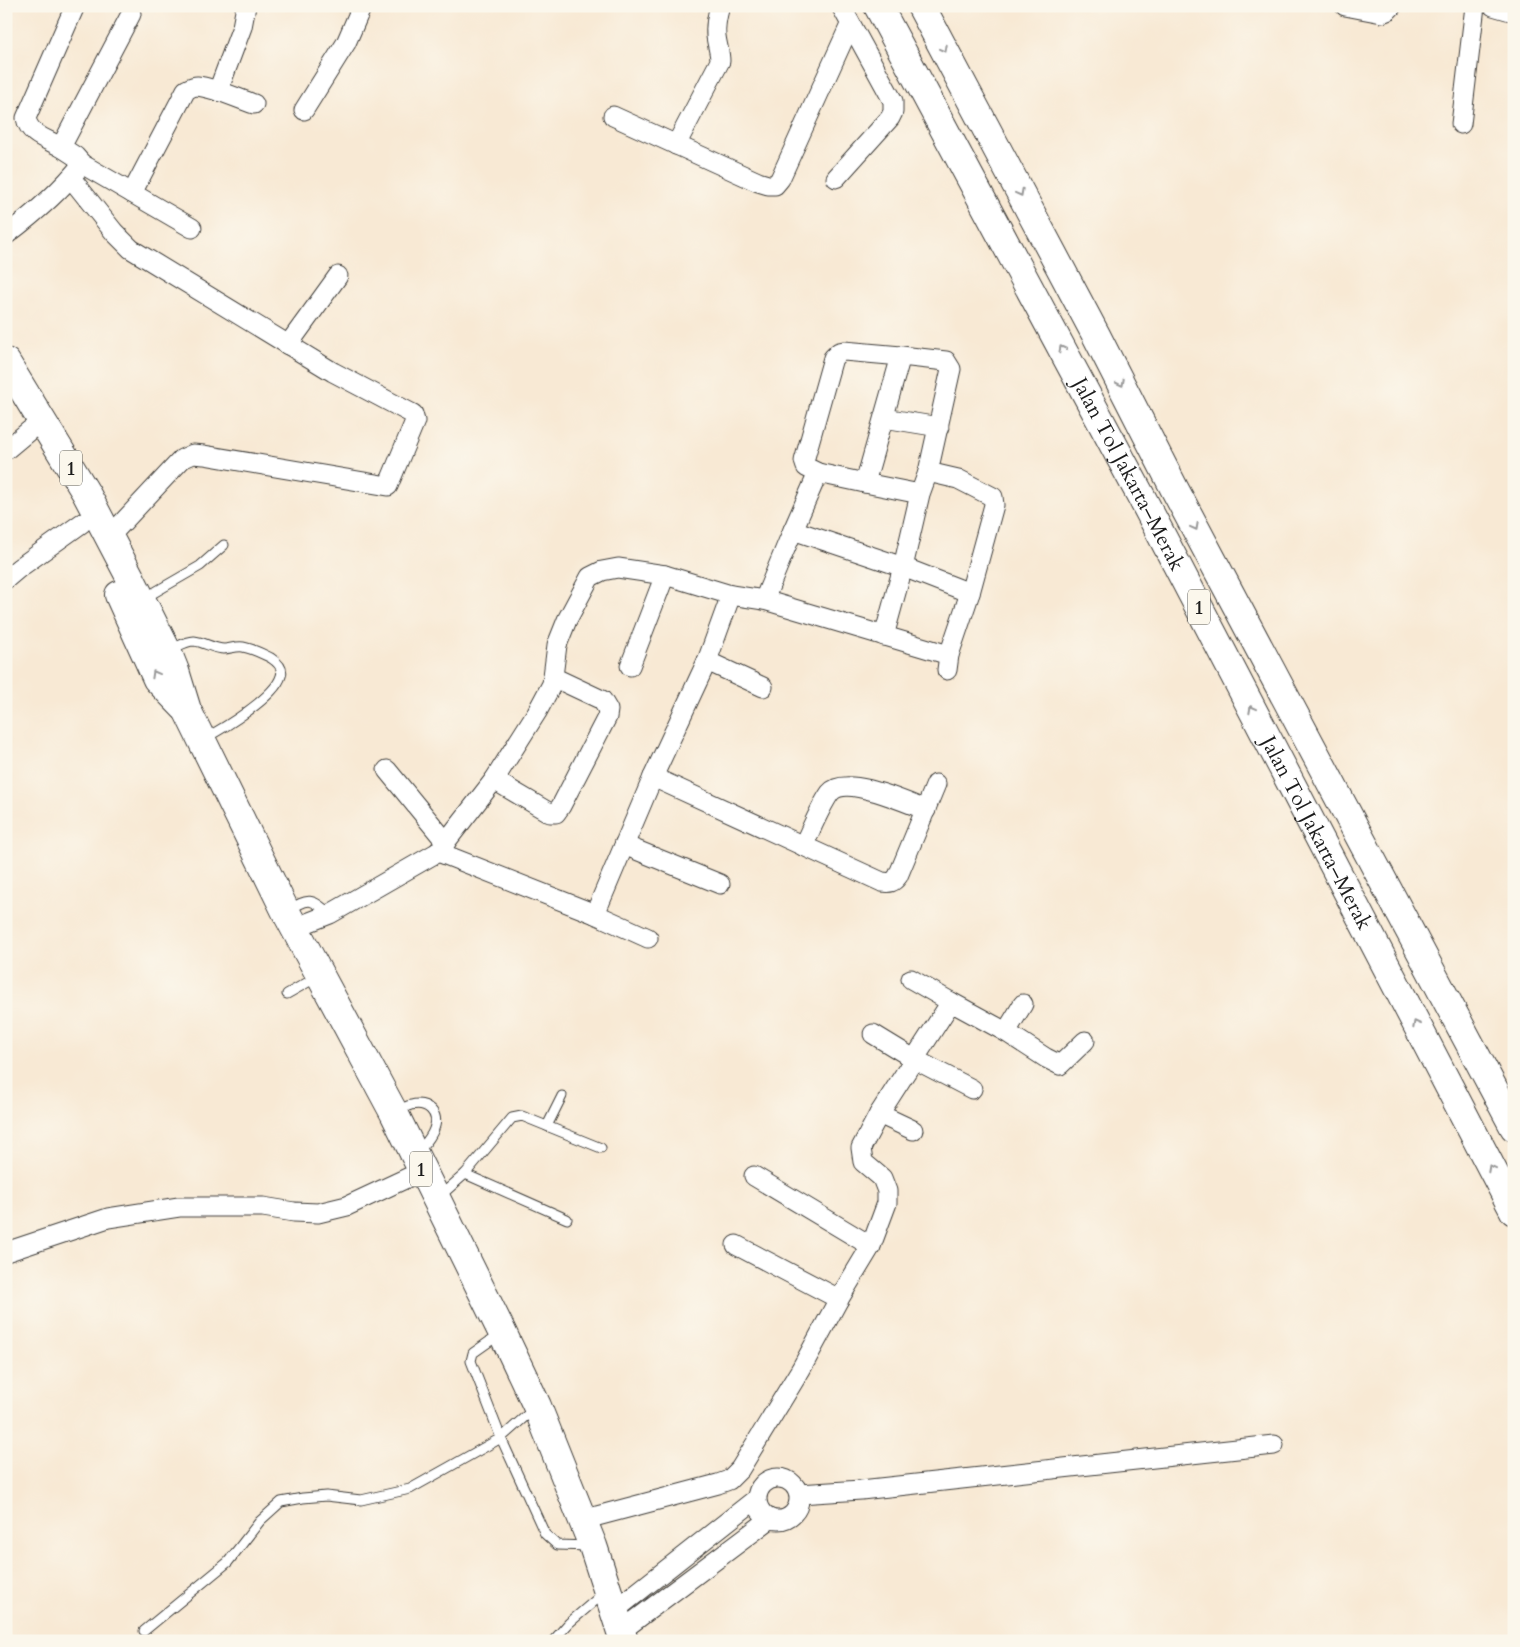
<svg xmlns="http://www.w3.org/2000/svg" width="1520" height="1647" font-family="Cardo,serif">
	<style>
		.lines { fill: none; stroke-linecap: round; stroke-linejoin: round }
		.lane-casing { stroke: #3d3b38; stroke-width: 11 }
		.street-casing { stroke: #3d3b38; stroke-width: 21 }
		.highway-casing { stroke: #3d3b38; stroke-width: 30 }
		.lane { stroke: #fff; stroke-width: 9 }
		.street { stroke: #fff; stroke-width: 19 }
		.highway { stroke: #fff; stroke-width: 28 }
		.oneway { stroke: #999 }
		.labels { text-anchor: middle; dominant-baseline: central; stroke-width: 5; stroke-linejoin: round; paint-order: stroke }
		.shield { fill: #fbf7ec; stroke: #5f5e5a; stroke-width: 1 }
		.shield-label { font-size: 20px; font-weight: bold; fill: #1c1c1c }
		.street-label { font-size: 21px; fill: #1c1c1c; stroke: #fbf7ec }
	</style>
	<rect width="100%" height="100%" fill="#fbf7ec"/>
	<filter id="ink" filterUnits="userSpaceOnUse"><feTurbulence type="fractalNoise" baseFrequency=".02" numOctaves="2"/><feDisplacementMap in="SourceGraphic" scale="10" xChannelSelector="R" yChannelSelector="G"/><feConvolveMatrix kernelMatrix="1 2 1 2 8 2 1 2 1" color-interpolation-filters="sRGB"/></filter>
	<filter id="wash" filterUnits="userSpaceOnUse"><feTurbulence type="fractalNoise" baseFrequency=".0096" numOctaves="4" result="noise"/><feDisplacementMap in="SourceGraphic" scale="20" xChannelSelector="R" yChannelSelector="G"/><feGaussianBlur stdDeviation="1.12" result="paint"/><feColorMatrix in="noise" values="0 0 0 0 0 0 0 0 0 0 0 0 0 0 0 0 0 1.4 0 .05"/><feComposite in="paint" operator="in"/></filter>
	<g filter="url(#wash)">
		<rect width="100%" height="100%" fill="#f8e9d4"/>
	</g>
	<g filter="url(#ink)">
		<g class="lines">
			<defs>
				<g id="lane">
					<polyline points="143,599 200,566 224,545"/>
					<path d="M169,650C177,647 186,641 194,641C204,642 214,649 224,649C230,649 236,646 243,647C254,649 261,653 271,658C277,662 284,668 281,676C275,697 224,728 205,738"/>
					<path d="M288,911C309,897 311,898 330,914"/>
					<polyline points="287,994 317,977"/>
					<path d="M396,1112C401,1109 406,1106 411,1105C427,1101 440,1113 434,1129C431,1138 424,1145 418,1152"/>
					<polyline points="547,1126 562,1096"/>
					<polyline points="465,1174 567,1219"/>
					<polyline points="440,1196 465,1174 512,1118 522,1116 601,1148"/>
					<polyline points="535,1408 501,1438 545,1534 557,1545 590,1546"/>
					<polyline points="144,1631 228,1562 260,1521 281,1502 303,1498 326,1496 361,1500 410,1489 501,1438 471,1361 473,1353 500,1334"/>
					<polyline points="553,1641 569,1623 604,1593"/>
				</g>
				<g id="street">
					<polyline points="1345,6 1382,13 1387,11 1392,6"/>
					<polyline points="1493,6 1514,12"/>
					<polyline points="218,91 242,27 246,6"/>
					<polyline points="304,110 346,43 362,6"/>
					<polyline points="613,116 758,182 768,185 775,185 780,179 850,25"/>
					<polyline points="1461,124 1475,6"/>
					<path d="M676,145L720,61C720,52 717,45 716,36C715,26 717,16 720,6"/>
					<path d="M61,147C47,139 29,135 26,118L75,6"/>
					<polyline points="82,164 192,228"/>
					<polyline points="71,178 114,232 131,249 333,372 409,412 413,414 415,421 388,486 204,455 193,454 182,459 109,537"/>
					<polyline points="836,178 890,118 893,112 893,101 841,6"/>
					<path d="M132,193L186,90C190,88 193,86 197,86C216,88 236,98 254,104"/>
					<path d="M6,235C34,214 60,192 82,164L75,156L61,147L131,14"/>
					<polyline points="288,345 338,276"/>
					<polyline points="884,418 939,427"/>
					<polyline points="6,450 30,430"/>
					<polyline points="928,472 958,479 993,497 994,505 970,593 949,655 947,670"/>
					<polyline points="818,473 806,467 804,461 833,358 839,352 844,351 901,356"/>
					<polyline points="793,530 818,473 865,483"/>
					<polyline points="6,579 19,568 82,523"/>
					<polyline points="764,600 793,530 903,567 970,593"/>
					<polyline points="884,636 903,567 920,494 928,472 951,369 946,361 901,356 865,483 920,494"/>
					<polyline points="707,661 763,687"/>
					<polyline points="630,666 665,575"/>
					<polyline points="387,770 446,842"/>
					<path d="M653,777L882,882C890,883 893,883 898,876L936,784"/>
					<polyline points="494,780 550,813 556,813 561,806 607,717 608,710 602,700 553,677"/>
					<polyline points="624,845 720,884"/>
					<path d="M803,846C811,830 820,807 830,793C845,774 907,803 926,810"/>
					<polyline points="438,852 595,914 648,938"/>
					<polyline points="595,914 653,777 707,661 731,595"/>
					<polyline points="294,928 330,914 438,852 494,780 537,712 552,684 557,645 567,620 590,577 602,571 618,568 665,575 731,595 764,600 949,655"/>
					<polyline points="911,979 951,1002"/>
					<polyline points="1006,1032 1023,1004"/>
					<polyline points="873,1034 914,1059 972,1089"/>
					<polyline points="879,1114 913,1130"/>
					<polyline points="754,1176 871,1246"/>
					<polyline points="736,1245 839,1299"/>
					<polyline points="6,1252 108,1218 179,1207 263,1207 294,1212 318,1213 347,1206 422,1171"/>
					<circle cx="778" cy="1499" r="21"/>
					<polyline points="799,1494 861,1490 1274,1445"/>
					<polyline points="582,1520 718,1484 729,1480 740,1469 801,1369 839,1299 871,1246 887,1203 887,1191 882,1178 863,1162 861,1148 879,1114 951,1002 1006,1032 1046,1058 1060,1065 1085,1041"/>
					<polyline points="615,1610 756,1499"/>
					<polyline points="621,1631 770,1519"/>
				</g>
				<g id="highway">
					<path id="s1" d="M878,6L1142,498L1514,1211"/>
					<polyline points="921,6 1096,335 1174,488 1514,1127"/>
					<polyline points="6,362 86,493 130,577 167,651 175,671 187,710 286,912 394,1113 502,1332 537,1406 593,1546 624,1641"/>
					<polyline points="119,595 157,679 184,707"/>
				</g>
			</defs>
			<use href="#lane" class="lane-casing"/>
			<use href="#street" class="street-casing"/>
			<use href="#highway" class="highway-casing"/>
			<use href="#lane" class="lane"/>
			<use href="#street" class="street"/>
			<use href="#highway" class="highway"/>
		</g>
		<defs><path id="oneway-chevron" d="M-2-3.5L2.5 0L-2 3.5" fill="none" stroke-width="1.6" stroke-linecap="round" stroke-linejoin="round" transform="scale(1.25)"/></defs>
		<g class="oneway">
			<use href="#oneway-chevron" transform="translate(944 49) rotate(62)"/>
			<use href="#oneway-chevron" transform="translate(1020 193) rotate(62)"/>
			<use href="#oneway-chevron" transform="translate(1062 349) rotate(-118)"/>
			<use href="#oneway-chevron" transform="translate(1121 383) rotate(63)"/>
			<use href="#oneway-chevron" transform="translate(1195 527) rotate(62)"/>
			<use href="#oneway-chevron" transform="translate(155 674) rotate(-119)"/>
			<use href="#oneway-chevron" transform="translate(1252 709) rotate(-118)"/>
			<use href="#oneway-chevron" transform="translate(1416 1024) rotate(-118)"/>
			<use href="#oneway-chevron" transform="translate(1491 1168) rotate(-118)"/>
		</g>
	</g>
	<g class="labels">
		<g class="shield">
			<rect x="60" y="450.5" width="22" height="35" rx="4"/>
			<rect x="1188" y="589.5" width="22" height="35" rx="4"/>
			<rect x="410" y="1151.5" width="22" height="35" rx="4"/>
		</g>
		<g class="shield-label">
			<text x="71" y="468">1</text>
			<text x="1199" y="607">1</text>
			<text x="421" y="1169">1</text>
		</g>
		<g class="street-label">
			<text stroke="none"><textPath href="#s1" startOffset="531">Jalan Tol Jakarta–Merak</textPath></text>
			<text stroke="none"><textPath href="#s1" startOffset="936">Jalan Tol Jakarta–Merak</textPath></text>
		</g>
	</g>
	<rect width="1520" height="1647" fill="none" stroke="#fbf7ec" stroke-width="25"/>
</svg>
